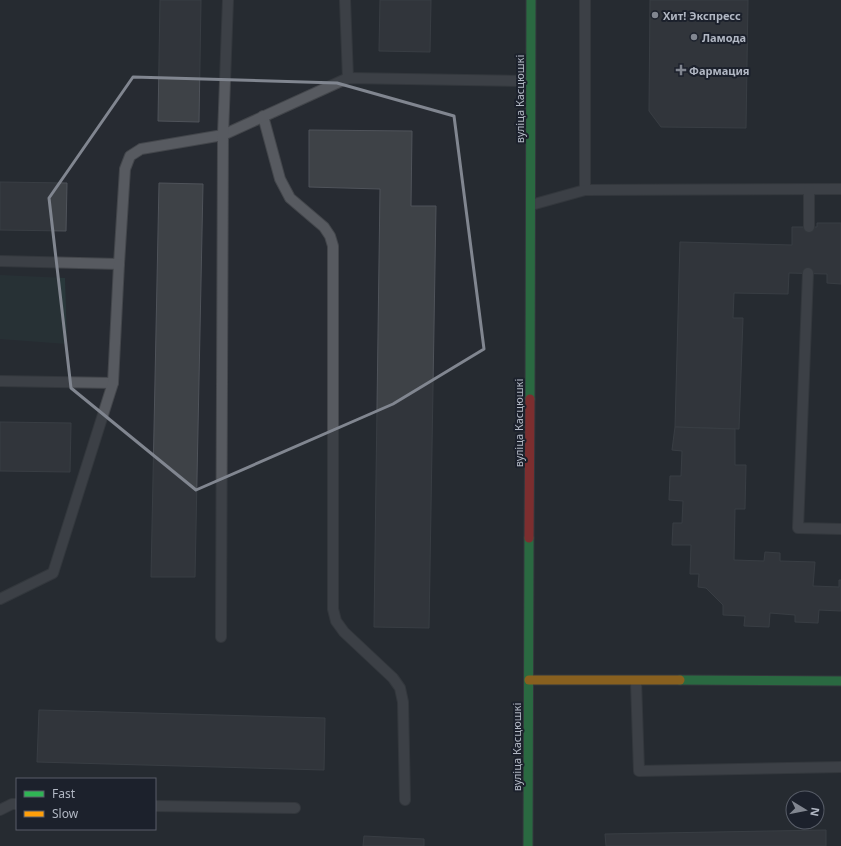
<svg xmlns="http://www.w3.org/2000/svg" width="841" height="846" font-family="'Noto Sans',sans-serif">
	<style>
		.green { fill: #29383b }
		.building { fill: #3e4247; stroke: #4f535a }
		.lines { fill: none; stroke-linecap: round; stroke-linejoin: round }
		.lane-casing { stroke: #43464b; stroke-width: 12 }
		.fast-casing { stroke: #43464b; stroke-width: 11 }
		.slow-casing { stroke: #43464b; stroke-width: 11 }
		.jam-casing { stroke: #43464b; stroke-width: 11 }
		.lane { stroke: #575a60; stroke-width: 10 }
		.fast { stroke: #30b455; stroke-width: 9 }
		.slow { stroke: #ff9f0a; stroke-width: 9 }
		.jam { stroke: #e5322d; stroke-width: 9 }
		.marked { fill: none; stroke: #818690; stroke-width: 3; stroke-linejoin: round }
		.poi-dot { fill: #818690; stroke: #1c212c; stroke-width: 1.5 }
		.labels { text-anchor: middle; dominant-baseline: central; stroke-width: 4; stroke-linejoin: round; paint-order: stroke }
		.poi-label { font-size: 11px; font-weight: bold; fill: #b1b7c3; stroke: #1c212c; text-anchor: start }
		.street-label { font-size: 11px; fill: #b1b7c3; stroke: #1c212c }
	</style>
	<rect width="100%" height="100%" fill="#272b32"/>
	<polygon class="green" points="0,275 65,278 67,344 0,339"/>
	<g class="building">
		<polygon points="160,0 201,0 199,122 158,121"/>
		<polygon points="380,0 431,0 430,52 379,51"/>
		<polygon points="650,0 748,0 746,128 661,127 649,111"/>
		<polygon points="309,130 412,131 411,206 436,206 429,628 374,627 380,189 309,187"/>
		<polygon points="0,182 67,183 66,231 0,230"/>
		<polygon points="159,183 203,184 195,577 151,577"/>
		<polygon points="817,223 841,223 841,284 827,283 827,274 789,273 788,294 734,293 733,318 743,318 739,429 675,427 680,242 792,245 792,227 817,227"/>
		<polygon points="0,422 71,423 70,472 0,471"/>
		<polygon points="675,427 735,429 735,465 746,465 745,509 735,509 734,560 764,561 765,552 780,553 780,561 815,562 813,586 839,587 839,580 841,580 841,611 819,610 818,623 795,622 795,615 770,613 769,627 744,626 745,616 723,615 723,605 706,588 698,587 699,574 690,574 691,545 672,545 673,523 682,523 683,501 669,500 670,476 681,476 682,451 672,450"/>
		<polygon points="39,710 325,718 324,770 37,762"/>
		<polygon points="826,830 826,846 606,846 605,834"/>
		<polygon points="364,836 424,839 424,846 363,846"/>
	</g>
	<g class="lines">
		<defs>
			<g id="lane">
				<polyline points="345,0 348,78"/>
				<polyline points="263,116 280,179 290,198 324,227 330,236 333,246 333,609 336,621 344,632 393,678 400,688 403,702 405,800"/>
				<polyline points="585,190 585,0"/>
				<polyline points="531,205 585,190 841,189"/>
				<polyline points="809,227 809,190"/>
				<polyline points="0,261 119,264 125,169 130,156 141,149 223,135 348,78 530,81"/>
				<polyline points="808,273 798,528 841,529"/>
				<polyline points="0,381 113,383"/>
				<polyline points="0,599 53,573 113,383 119,264"/>
				<polyline points="221,637 223,135 228,0"/>
				<polyline points="636,681 639,771 841,767"/>
				<polyline points="155,806 295,808"/>
				<polyline points="0,810 12,804 17,804"/>
			</g>
			<g id="fast">
				<polyline points="530,399 531,0"/>
				<polyline points="680,680 841,681"/>
				<polyline points="528,846 529,538"/>
			</g>
			<polyline id="slow" points="529,680 680,680"/>
			<polyline id="jam" points="529,538 530,399"/>
		</defs>
		<use href="#lane" class="lane-casing"/>
		<use href="#fast" class="fast-casing"/>
		<use href="#slow" class="slow-casing"/>
		<use href="#jam" class="jam-casing"/>
		<use href="#lane" class="lane"/>
		<use href="#fast" class="fast"/>
		<use href="#slow" class="slow"/>
		<use href="#jam" class="jam"/>
	</g>
	<path d="M0 0H841V846H0ZM133,77L337,83L454,116L484,349L393,404L196,490L71,388L49,198Z" fill="#272b32" fill-opacity=".55" fill-rule="evenodd"/>
	<path class="marked" d="M133,77L337,83L454,116L484,349L393,404L196,490L71,388L49,198Z"/>
	<g class="poi-dot">
		<circle cx="655" cy="15" r="4"/>
		<circle cx="694" cy="37" r="4"/>
		<path d="M679 64h4v4h4v4h-4v4h-4v-4h-4v-4h4z"/>
	</g>
	<g class="labels">
		<g class="poi-label">
			<text x="663" y="15">Хит! Экспресс</text>
			<text x="702" y="37">Ламода</text>
			<text x="689" y="70">Фармация</text>
		</g>
		<g class="street-label">
			<text transform="translate(519 99) rotate(-90)">вуліца Касцюшкі</text>
			<text transform="translate(518 423) rotate(-90)">вуліца Касцюшкі</text>
			<text transform="translate(516 747) rotate(-90)">вуліца Касцюшкі</text>
		</g>
	</g>
	<rect x="16" y="778" width="140" height="52" fill="#1c212c" stroke="#585d68"/>
	<rect x="24" y="791" width="20" height="6" fill="#30b455" stroke="#585d68"/>
	<text x="52" y="798" font-size="12" fill="#b1b7c3">Fast</text>
	<rect x="24" y="811" width="20" height="6" fill="#ff9f0a" stroke="#585d68"/>
	<text x="52" y="818" font-size="12" fill="#b1b7c3">Slow</text>
	<g transform="translate(805 810) rotate(100)"><circle r="19" fill="#1c212c" stroke="#585d68"/>
	<path d="M0-3L7 15L0 10L-7 15Z" fill="#818690"/>
	<text y="-6" font-size="11" font-weight="bold" text-anchor="middle" fill="#b1b7c3">N</text>
	</g>
</svg>
